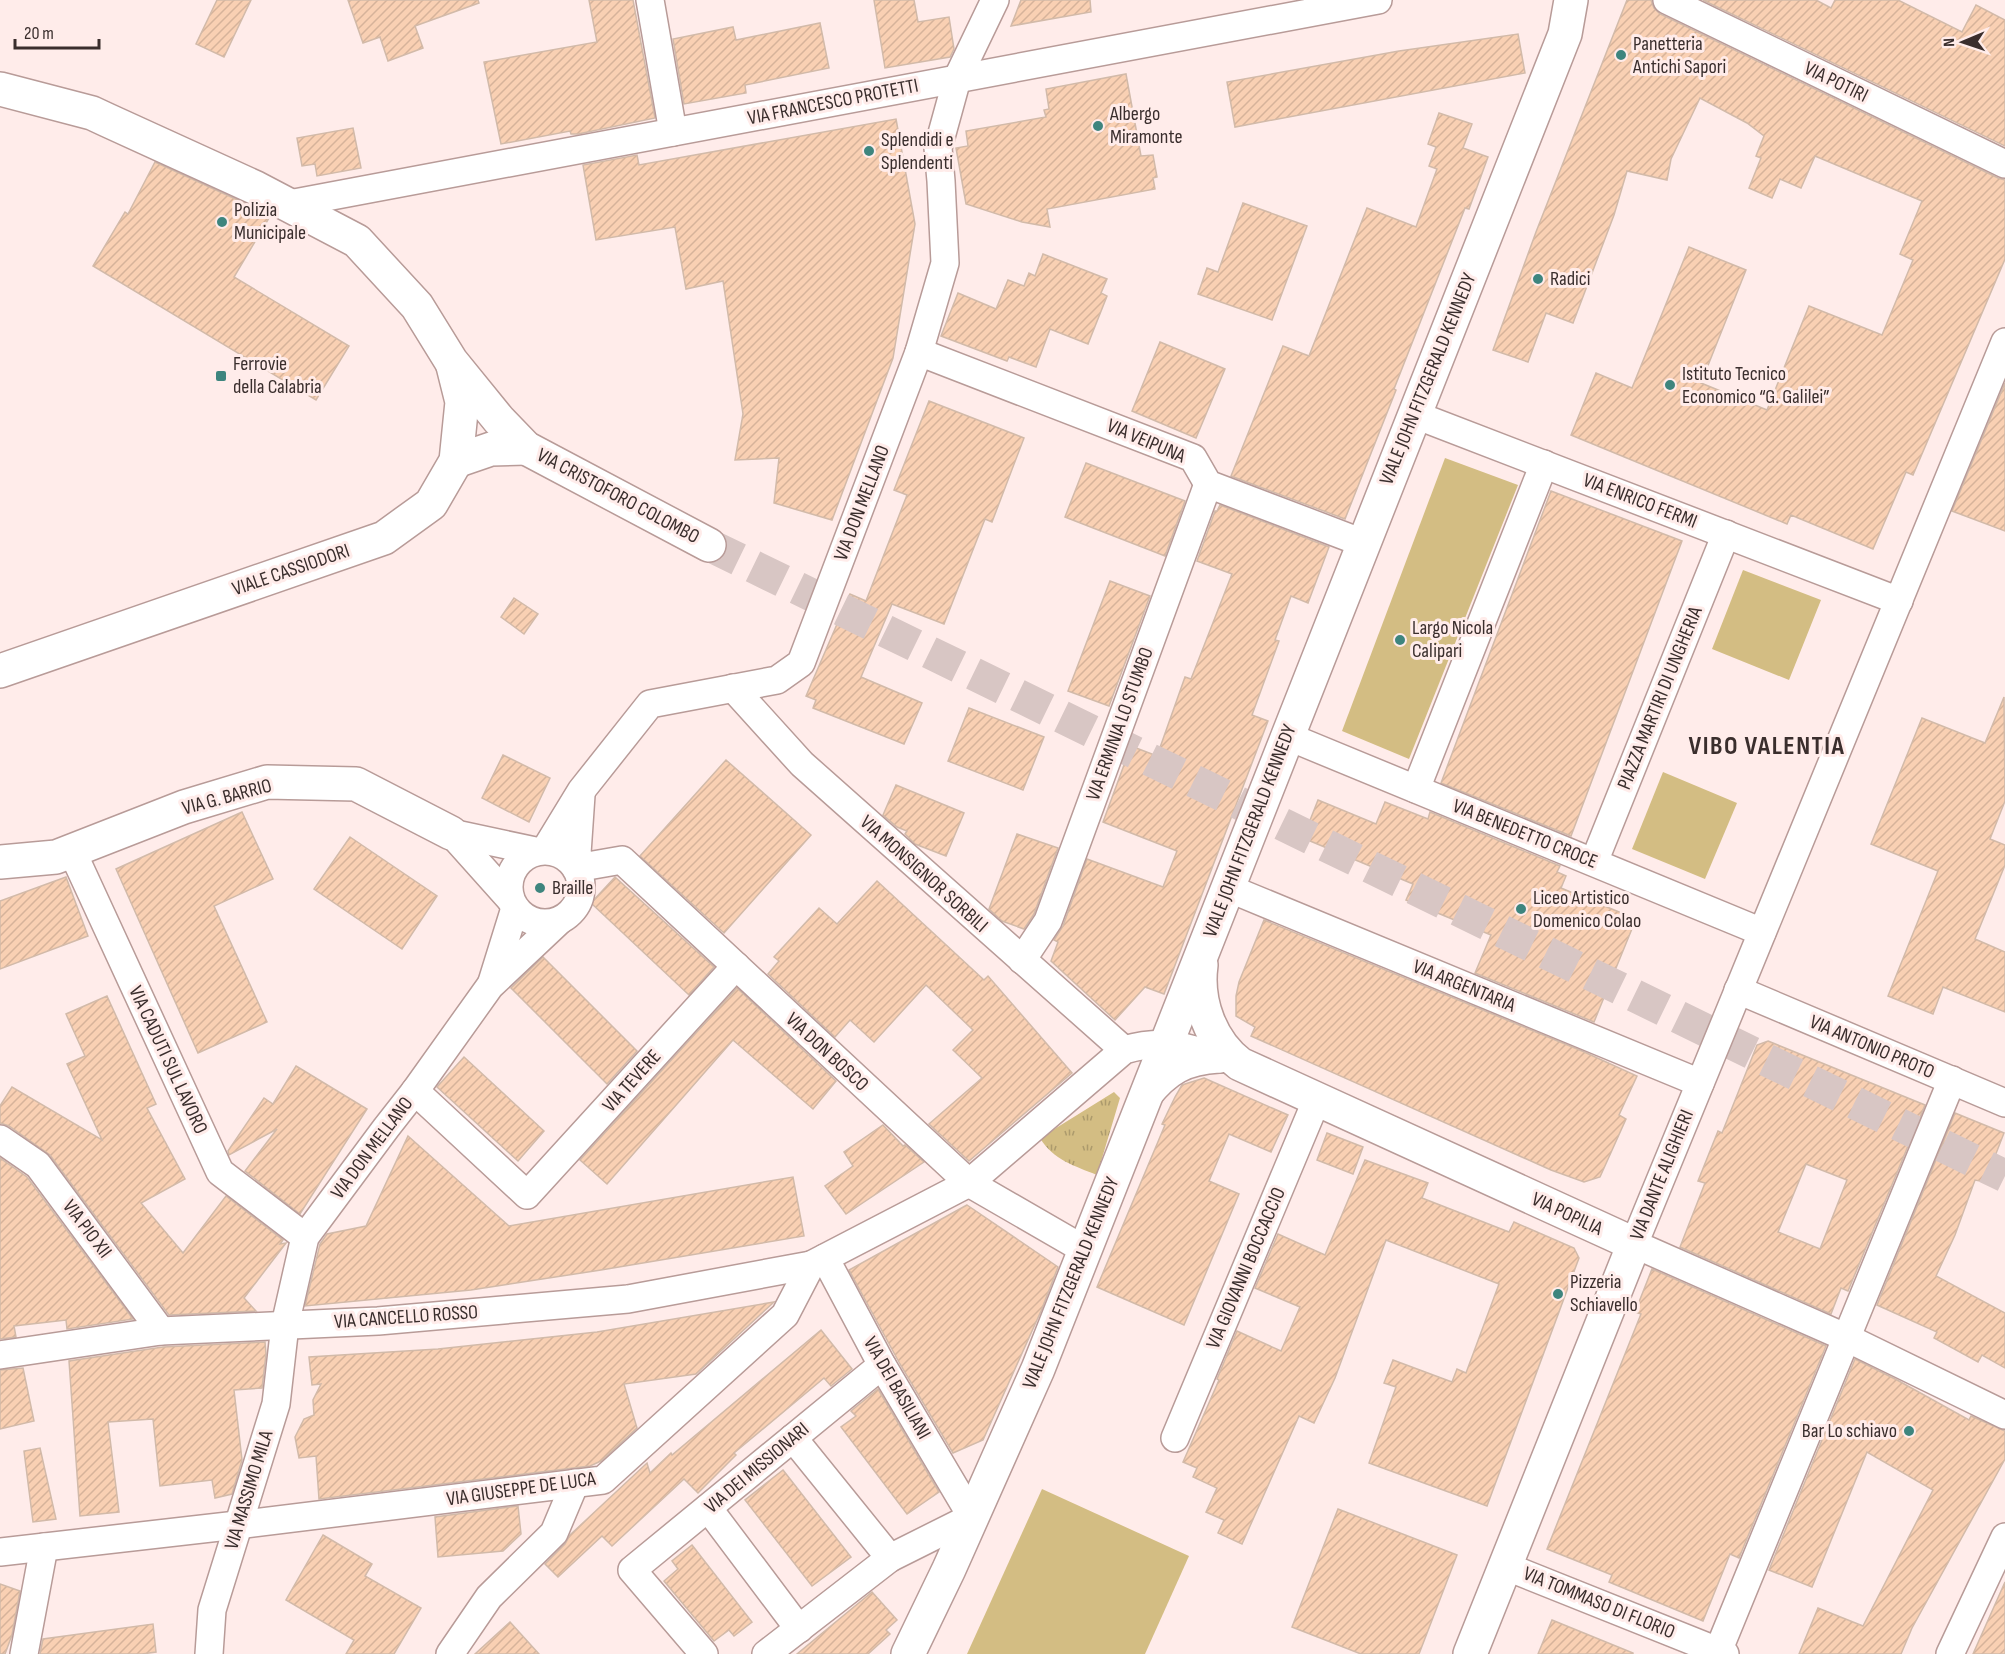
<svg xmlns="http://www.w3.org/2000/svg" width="2005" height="1654" font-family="'Sofia Sans Condensed',sans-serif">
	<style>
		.grass { fill: url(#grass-tufts) }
		.park { fill: #d3bd83 }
		.building { fill: url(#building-hatch); stroke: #d2baa9; stroke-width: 1.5; fill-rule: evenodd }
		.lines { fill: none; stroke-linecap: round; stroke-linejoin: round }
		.secondary-tunnel { stroke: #d8c6c4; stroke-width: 33; stroke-dasharray: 33 16; stroke-linecap: butt }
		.street-casing { stroke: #b89b98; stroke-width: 30 }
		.secondary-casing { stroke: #b89b98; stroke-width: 36 }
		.primary-casing { stroke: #b89b98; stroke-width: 36 }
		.street { stroke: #fff; stroke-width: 27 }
		.secondary { stroke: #fff; stroke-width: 33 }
		.primary { stroke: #fff; stroke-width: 33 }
		.poi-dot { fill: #3e857e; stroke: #ffecea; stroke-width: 2 }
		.labels { text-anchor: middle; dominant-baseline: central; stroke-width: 6; stroke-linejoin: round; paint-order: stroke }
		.poi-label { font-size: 20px; fill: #3a2e2d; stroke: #ffecea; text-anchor: start }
		.street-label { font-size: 20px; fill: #3a2e2d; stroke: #ffecea }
		.district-label { font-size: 26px; font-weight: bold; letter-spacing: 1.5px; fill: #3a2e2d; stroke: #ffecea }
	</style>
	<defs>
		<pattern id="grass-tufts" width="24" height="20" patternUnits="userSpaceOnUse" patternTransform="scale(1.5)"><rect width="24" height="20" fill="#d3bd83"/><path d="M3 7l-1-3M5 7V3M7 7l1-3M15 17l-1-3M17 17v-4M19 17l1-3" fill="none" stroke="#ac9a6c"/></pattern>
		<pattern id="building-hatch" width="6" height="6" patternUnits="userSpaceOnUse" patternTransform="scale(1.5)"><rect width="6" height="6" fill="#f9d0b3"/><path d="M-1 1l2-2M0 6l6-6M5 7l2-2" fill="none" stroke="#d6b39a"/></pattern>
	</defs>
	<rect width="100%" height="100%" fill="#ffecea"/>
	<path class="grass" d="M1114,1092L1120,1098L1097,1175C1075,1166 1053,1160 1040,1138Z"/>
	<g class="park">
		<polygon points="1445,458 1518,485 1409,759 1342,731"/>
		<polygon points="1743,570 1821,600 1789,680 1712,649"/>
		<polygon points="1663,772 1737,803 1705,879 1632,849"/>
		<polygon points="1042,1489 1189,1556 1145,1654 967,1654"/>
	</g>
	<g class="building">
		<polygon points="217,0 251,0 224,57 196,44"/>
		<polygon points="348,0 478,0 479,3 415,26 423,48 388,61 380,37 363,43"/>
		<polygon points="589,0 633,0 655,118 578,134 571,134 570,131 501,144 484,62 597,42"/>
		<polygon points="874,0 914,0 918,22 949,17 954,49 950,57 885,68"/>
		<polygon points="1021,0 1090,0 1091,12 1011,26"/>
		<polygon points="1627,0 1651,0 1654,8 1660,14 1998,178 2005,180 2005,259 1913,475 1906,472 1873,549 1791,515 1787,524 1571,435 1596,373 1632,388 1689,247 1746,270 1701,383 1767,410 1809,306 1882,335 1913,260 1900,254 1922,201 1815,156 1801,188 1780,179 1772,198 1749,188 1761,158 1756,156 1764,136 1747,123 1700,98 1671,159 1667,180 1627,171 1614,215 1573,323 1546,313 1528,362 1493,350 1536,232"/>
		<polygon points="1703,0 1816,0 1831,8 1835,0 1898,0 1962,32 1976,5 2005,20 2005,146"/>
		<polygon points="820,23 829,68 745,85 746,93 684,104 673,39 733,27 736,40"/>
		<polygon points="1518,34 1525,73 1235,127 1227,82 1399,51"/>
		<polygon points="1126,74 1141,156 1153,155 1157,177 1153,178 1155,189 1047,209 1050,227 1022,222 966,204 956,148 968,146 966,131 1046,117 1044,110 1049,109 1046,89"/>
		<polygon points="1439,113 1472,124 1463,148 1488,157 1469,209 1465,208 1394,389 1396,390 1345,519 1231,476 1283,346 1309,356 1367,208 1416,227 1437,169 1429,166 1436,147 1428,144"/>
		<polygon points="896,119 915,224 893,358 832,520 774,503 779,458 735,460 743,414 723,281 686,289 675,227 596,240 583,165 637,155 639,165"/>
		<polygon points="353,128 361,168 317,176 315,164 302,166 297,138"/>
		<polygon points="155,162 242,202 269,218 234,277 349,346 316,400 93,266 125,212 128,214"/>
		<polygon points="1243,203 1307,226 1272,320 1198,294 1207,268 1218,272"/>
		<polygon points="1043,254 1107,279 1101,293 1107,296 1088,344 1050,329 1036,367 1009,357 1007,361 941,336 958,293 996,309 1008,280 1024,286 1029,273 1035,276"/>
		<polygon points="1160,342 1225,369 1196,438 1132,411"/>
		<polygon points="2005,383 2005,531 1952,511"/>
		<polygon points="929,401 1024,438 992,522 985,519 944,624 892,604 861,677 922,703 904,744 813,708 816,700 806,696 850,594 866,601 907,495 894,490"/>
		<polygon points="1086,463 1185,501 1165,556 1065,517"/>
		<polygon points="1551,491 1682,541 1571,836 1441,783"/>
		<polygon points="1220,505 1329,547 1308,603 1291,596 1275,640 1279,641 1252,715 1268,721 1164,994 1145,987 1115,1020 1051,961 1058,942 1054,940 1063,926 1087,859 1163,887 1177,851 1103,822 1131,746 1157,756 1185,677 1191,679 1232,574 1197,561 1215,511 1217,511"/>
		<polygon points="1110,581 1150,596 1109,706 1068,691"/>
		<polygon points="514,598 538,614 524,634 501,617"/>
		<polygon points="2004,697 2005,801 1990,839 2005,845 2005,865 1975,939 2005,952 2005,1012 1943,987 1933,1014 1888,996 1938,871 1871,844 1922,718 1985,743"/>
		<polygon points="969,708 1044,737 1023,790 948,761"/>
		<polygon points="503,755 550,778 529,822 482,798"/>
		<polygon points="726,760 811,835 724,933 640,856"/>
		<polygon points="896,785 964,813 946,856 915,844 905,834 907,831 897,827 883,815"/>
		<polygon points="1318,800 1376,824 1385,802 1428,819 1430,812 1560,866 1557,872 1566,876 1561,888 1636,919 1594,1022 1475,973 1491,935 1406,900 1413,884 1303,838"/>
		<polygon points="242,812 273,879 214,906 267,1022 198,1053 116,869"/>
		<polygon points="1017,834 1058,848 1034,914 1024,929 1002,921 989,909"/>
		<polygon points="350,837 437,896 402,949 314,889"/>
		<polygon points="66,877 88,936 0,969 0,901"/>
		<polygon points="615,877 714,967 689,995 591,903"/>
		<polygon points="877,881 984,980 988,976 1072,1073 969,1161 929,1124 982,1078 953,1050 973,1030 926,985 874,1042 850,1020 835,1037 768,974 779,961 774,957 819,908 837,924"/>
		<polygon points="1264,920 1582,1051 1637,1076 1619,1115 1626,1119 1600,1177 1584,1182 1551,1170 1251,1036 1255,1027 1236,1016 1236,996 1239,982"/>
		<polygon points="543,957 637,1051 607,1084 511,988"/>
		<polygon points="737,988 836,1081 813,1109 733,1040 607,1184 580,1160"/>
		<polygon points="107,996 156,1104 147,1108 185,1179 141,1203 183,1253 226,1196 283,1240 280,1244 286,1243 244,1298 256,1311 169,1315 50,1155 9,1126 0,1123 0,1106 12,1087 102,1140 67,1064 85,1056 66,1014"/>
		<path d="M1768,1041L1925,1105L1848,1291L1841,1288L1831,1314L1680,1247L1705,1183L1698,1181L1718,1131L1722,1133L1757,1045ZM1806,1164L1847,1180L1820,1249L1778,1232Z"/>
		<polygon points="464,1057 544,1131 518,1161 437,1087"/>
		<polygon points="296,1066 367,1109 300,1214 245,1171 277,1129 229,1155 228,1151 264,1098 273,1104"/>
		<polygon points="1204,1078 1288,1115 1271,1152 1229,1134 1209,1181 1239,1194 1184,1325 1097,1287 1165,1125 1162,1124 1175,1097 1182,1085"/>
		<polygon points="1955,1113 2004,1133 1985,1182 1975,1180 1955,1235 1936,1276 2005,1313 2005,1368 1982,1355 1978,1362 1934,1338 1937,1332 1877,1305"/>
		<polygon points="883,1125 903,1146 905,1145 924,1162 846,1214 825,1186 853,1166 844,1152"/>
		<polygon points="1327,1133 1363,1147 1353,1174 1317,1160"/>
		<polygon points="408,1136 509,1226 793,1177 804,1236 601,1270 471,1290 305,1306 320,1244 327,1234 366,1226"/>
		<polygon points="0,1158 27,1177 133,1319 67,1329 66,1320 14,1326 16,1337 0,1339"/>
		<polygon points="1365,1160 1428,1183 1422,1198 1509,1232 1514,1222 1574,1248 1579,1258 1487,1506 1369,1463 1396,1387 1384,1383 1393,1360 1452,1382 1457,1369 1466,1373 1499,1284 1386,1240 1335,1378 1314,1423 1299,1416 1242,1544 1218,1533 1224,1520 1206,1512 1217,1488 1193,1477 1197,1468 1183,1462 1219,1380 1217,1379 1237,1331 1281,1351 1300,1307 1255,1288 1278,1234 1325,1255"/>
		<polygon points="967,1205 1058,1267 1041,1311 983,1440 953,1453 900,1364 849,1270"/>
		<polygon points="1652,1269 1826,1346 1739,1558 1730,1554 1703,1621 1609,1582 1612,1575 1547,1549 1641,1314 1635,1312"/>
		<polygon points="774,1302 696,1374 624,1384 637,1428 601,1461 590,1466 319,1499 316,1456 299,1458 295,1437 304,1419 314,1415 313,1400 321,1384 312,1385 309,1357 438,1349 597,1332"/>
		<polygon points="821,1330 852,1369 831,1386 824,1378 734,1453 736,1455 698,1493 684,1479 612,1546 602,1536 558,1577 545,1564 565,1544 570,1535 647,1463 650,1473 671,1453 672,1455"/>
		<polygon points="265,1342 266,1354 262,1388 234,1390 242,1460 232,1494 215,1498 212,1480 160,1486 153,1419 108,1422 119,1512 80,1516 69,1361 163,1347"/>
		<polygon points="1855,1359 1897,1380 1969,1420 1971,1416 2005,1431 2005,1459 1912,1628 1901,1654 1799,1654 1818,1608 1863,1626 1933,1490 1867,1452 1812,1587 1769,1570"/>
		<polygon points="23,1368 34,1421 0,1429 0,1370"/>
		<polygon points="878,1389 939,1492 907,1514 841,1427 856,1416 851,1411"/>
		<polygon points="40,1448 56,1519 33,1522 24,1451"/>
		<polygon points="783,1470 851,1557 812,1586 745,1500"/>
		<polygon points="518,1506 521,1534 503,1551 438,1557 435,1517"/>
		<polygon points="1338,1509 1457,1555 1419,1654 1361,1654 1292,1627"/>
		<polygon points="323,1535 372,1564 365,1576 421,1608 394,1654 346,1654 354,1640 286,1600"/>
		<polygon points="692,1545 752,1622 734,1636 729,1630 714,1641 664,1581 678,1569 672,1561"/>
		<polygon points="2005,1582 2005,1654 1973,1654"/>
		<polygon points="0,1584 20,1591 12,1635 5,1654 0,1654"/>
		<polygon points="872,1592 897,1620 886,1630 890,1634 868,1654 797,1654"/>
		<polygon points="1552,1620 1633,1653 1633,1654 1538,1654"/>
		<polygon points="510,1622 539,1654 475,1654"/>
		<polygon points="153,1624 156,1652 142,1654 40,1654 43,1639"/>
	</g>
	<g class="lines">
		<polyline class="secondary-tunnel" points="709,545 2005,1176"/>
		<defs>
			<g id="street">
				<polyline points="650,0 673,132"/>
				<polyline points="1667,0 2005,164"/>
				<polyline points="289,204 1378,0"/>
				<polyline points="2005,342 1634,1244 1847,1338 2005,1415"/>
				<polyline points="919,352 1193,458 1208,484 1363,543"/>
				<polyline points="1413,414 1899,601"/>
				<polyline points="733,688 802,764 1124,1050"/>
				<polyline points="1287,736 1762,932"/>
				<polyline points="1416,789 1544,464"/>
				<polyline points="581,795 576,868 622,860 969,1183 1085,1250"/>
				<polyline points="451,833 510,899"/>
				<polyline points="451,833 535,851"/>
				<polyline points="545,850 581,791 650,704 777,680 801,663 919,352 945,263 941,181 938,148 957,79 995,0"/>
				<circle cx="545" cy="887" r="36"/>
				<polyline points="72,851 220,1172 305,1237"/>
				<polyline points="1594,862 1726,534"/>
				<polyline points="1228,888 1700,1083"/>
				<polyline points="1022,960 1048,921 1208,484"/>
				<polyline points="492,982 515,908"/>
				<polyline points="1738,990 2005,1103"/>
				<polyline points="415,1091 527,1195 736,966"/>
				<path d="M1147,1097C1168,1071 1185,1061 1219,1059"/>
				<polyline points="0,1139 38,1165 161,1331"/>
				<polyline points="0,1355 161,1331 378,1321 628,1299 811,1265"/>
				<polyline points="793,1438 890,1558"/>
				<polyline points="1175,1438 1317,1099"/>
				<polyline points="708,1508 799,1629"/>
				<path d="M0,1552L237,1525L603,1480L785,1315L811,1265L969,1183L1124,1050C1163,1039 1184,1045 1220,1059"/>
				<polyline points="1505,1566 1725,1654"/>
				<polyline points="24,1654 44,1547"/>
				<polyline points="209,1654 212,1610 276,1404 285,1325 305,1237 386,1128 415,1091 490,986 559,921"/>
				<polyline points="450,1654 489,1597 554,1533 575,1483"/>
				<polyline points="704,1654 632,1570 882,1365"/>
				<polyline points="766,1654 890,1558 972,1517 882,1365 825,1258"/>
				<polyline points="1717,1654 1952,1080"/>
				<polyline points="1950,1654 2005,1537"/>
			</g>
			<g id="secondary">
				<polyline points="0,89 92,113 107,120 256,188 357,241 417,306 451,361 499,420 526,448 709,545"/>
				<polyline points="456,461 491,449 526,448"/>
				<polyline points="0,671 384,538 431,504 456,461 462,402 453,366"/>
				<polyline points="0,862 56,857 184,807 267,782 356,784 451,833"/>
			</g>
			<g id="primary">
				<path d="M1201,965C1196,1002 1211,1042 1240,1064L1634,1244L1470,1654"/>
				<polyline points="908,1654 949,1569 1038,1369 1565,34 1571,0"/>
			</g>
		</defs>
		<use href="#street" class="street-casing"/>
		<use href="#secondary" class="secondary-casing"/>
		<use href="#primary" class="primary-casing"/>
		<use href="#street" class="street"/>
		<use href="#secondary" class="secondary"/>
		<use href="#primary" class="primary"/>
	</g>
	<g class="poi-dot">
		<circle cx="1621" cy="55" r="6"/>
		<circle cx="1098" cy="126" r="6"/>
		<circle cx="869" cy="151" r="6"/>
		<circle cx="222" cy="222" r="6"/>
		<circle cx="1538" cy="279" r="6"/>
		<rect x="215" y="370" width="12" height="12" rx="3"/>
		<circle cx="1670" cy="385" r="6"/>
		<circle cx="1400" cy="640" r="6"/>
		<circle cx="540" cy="888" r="6"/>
		<circle cx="1521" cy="909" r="6"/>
		<circle cx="1558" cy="1294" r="6"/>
		<circle cx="1909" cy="1431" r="6"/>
	</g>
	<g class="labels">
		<g class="poi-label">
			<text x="1633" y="44">Panetteria<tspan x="1633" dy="23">Antichi Sapori</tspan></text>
			<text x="1110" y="114">Albergo<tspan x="1110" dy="23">Miramonte</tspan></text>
			<text x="881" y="140">Splendidi e<tspan x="881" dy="23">Splendenti</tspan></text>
			<text x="234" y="210">Polizia<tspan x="234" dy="23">Municipale</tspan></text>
			<text x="1550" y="279">Radici</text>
			<text x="233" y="364">Ferrovie<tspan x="233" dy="23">della Calabria</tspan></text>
			<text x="1682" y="374">Istituto Tecnico<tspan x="1682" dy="23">Economico “G. Galilei”</tspan></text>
			<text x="1412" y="628">Largo Nicola<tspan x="1412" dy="23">Calipari</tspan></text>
			<text x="552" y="888">Braille</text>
			<text x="1533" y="898">Liceo Artistico<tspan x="1533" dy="23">Domenico Colao</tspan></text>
			<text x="1570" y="1282">Pizzeria<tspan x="1570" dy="23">Schiavello</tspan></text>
			<text x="1897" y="1431" text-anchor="end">Bar Lo schiavo</text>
		</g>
		<g class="street-label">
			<text transform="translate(1836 82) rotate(26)">VIA POTIRI</text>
			<text transform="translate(833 102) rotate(-11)">VIA FRANCESCO PROTETTI</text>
			<text transform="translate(1428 379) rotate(-68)">VIALE JOHN FITZGERALD KENNEDY</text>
			<text transform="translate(1146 441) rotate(23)">VIA VEIPUNA</text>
			<text transform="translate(618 496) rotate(28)">VIA CRISTOFORO COLOMBO</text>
			<text transform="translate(1640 501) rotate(21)">VIA ENRICO FERMI</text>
			<text transform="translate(862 503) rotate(-69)">VIA DON MELLANO</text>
			<text transform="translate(291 570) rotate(-19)">VIALE CASSIODORI</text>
			<text transform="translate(1660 698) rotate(-68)">PIAZZA MARTIRI DI UNGHERIA</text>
			<text transform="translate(1120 724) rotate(-70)">VIA ERMINIA LO STUMBO</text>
			<text transform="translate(227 797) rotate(-15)">VIA G. BARRIO</text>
			<text transform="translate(1250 831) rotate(-69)">VIALE JOHN FITZGERALD KENNEDY</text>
			<text transform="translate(1525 834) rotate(22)">VIA BENEDETTO CROCE</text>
			<text transform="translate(924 874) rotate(42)">VIA MONSIGNOR SORBILI</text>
			<text transform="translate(1464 986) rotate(22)">VIA ARGENTARIA</text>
			<text transform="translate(1872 1047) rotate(23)">VIA ANTONIO PROTO</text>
			<text transform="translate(827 1052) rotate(43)">VIA DON BOSCO</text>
			<text transform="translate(168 1060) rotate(65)">VIA CADUTI SUL LAVORO</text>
			<text transform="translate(632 1081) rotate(-48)">VIA TEVERE</text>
			<text transform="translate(372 1148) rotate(-53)">VIA DON MELLANO</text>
			<text transform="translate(1662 1175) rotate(-68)">VIA DANTE ALIGHIERI</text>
			<text transform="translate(1567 1214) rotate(25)">VIA POPILIA</text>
			<text transform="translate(87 1229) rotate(53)">VIA PIO XII</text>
			<text transform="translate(1246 1268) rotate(-67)">VIA GIOVANNI BOCCACCIO</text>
			<text transform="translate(1071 1283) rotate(-68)">VIALE JOHN FITZGERALD KENNEDY</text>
			<text transform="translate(406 1317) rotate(-4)">VIA CANCELLO ROSSO</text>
			<text transform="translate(897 1388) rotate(60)">VIA DEI BASILIANI</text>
			<text transform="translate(757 1468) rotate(-40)">VIA DEI MISSIONARI</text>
			<text transform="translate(521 1489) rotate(-8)">VIA GIUSEPPE DE LUCA</text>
			<text transform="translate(249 1490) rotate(-73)">VIA MASSIMO MILA</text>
			<text transform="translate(1599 1603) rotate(22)">VIA TOMMASO DI FLORIO</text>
		</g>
		<g class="district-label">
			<text x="1767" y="746">VIBO VALENTIA</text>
		</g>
	</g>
	<g transform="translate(1963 42) rotate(268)" stroke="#ffecea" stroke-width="4.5" paint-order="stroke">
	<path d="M0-4.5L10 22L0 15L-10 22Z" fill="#3a2e2d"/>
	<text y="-9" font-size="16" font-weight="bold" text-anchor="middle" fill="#3a2e2d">N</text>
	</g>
	<path d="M15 39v9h84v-9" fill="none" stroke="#3a2e2d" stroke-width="3"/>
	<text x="24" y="39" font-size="18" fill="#3a2e2d" stroke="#ffecea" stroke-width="4.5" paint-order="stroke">20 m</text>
</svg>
